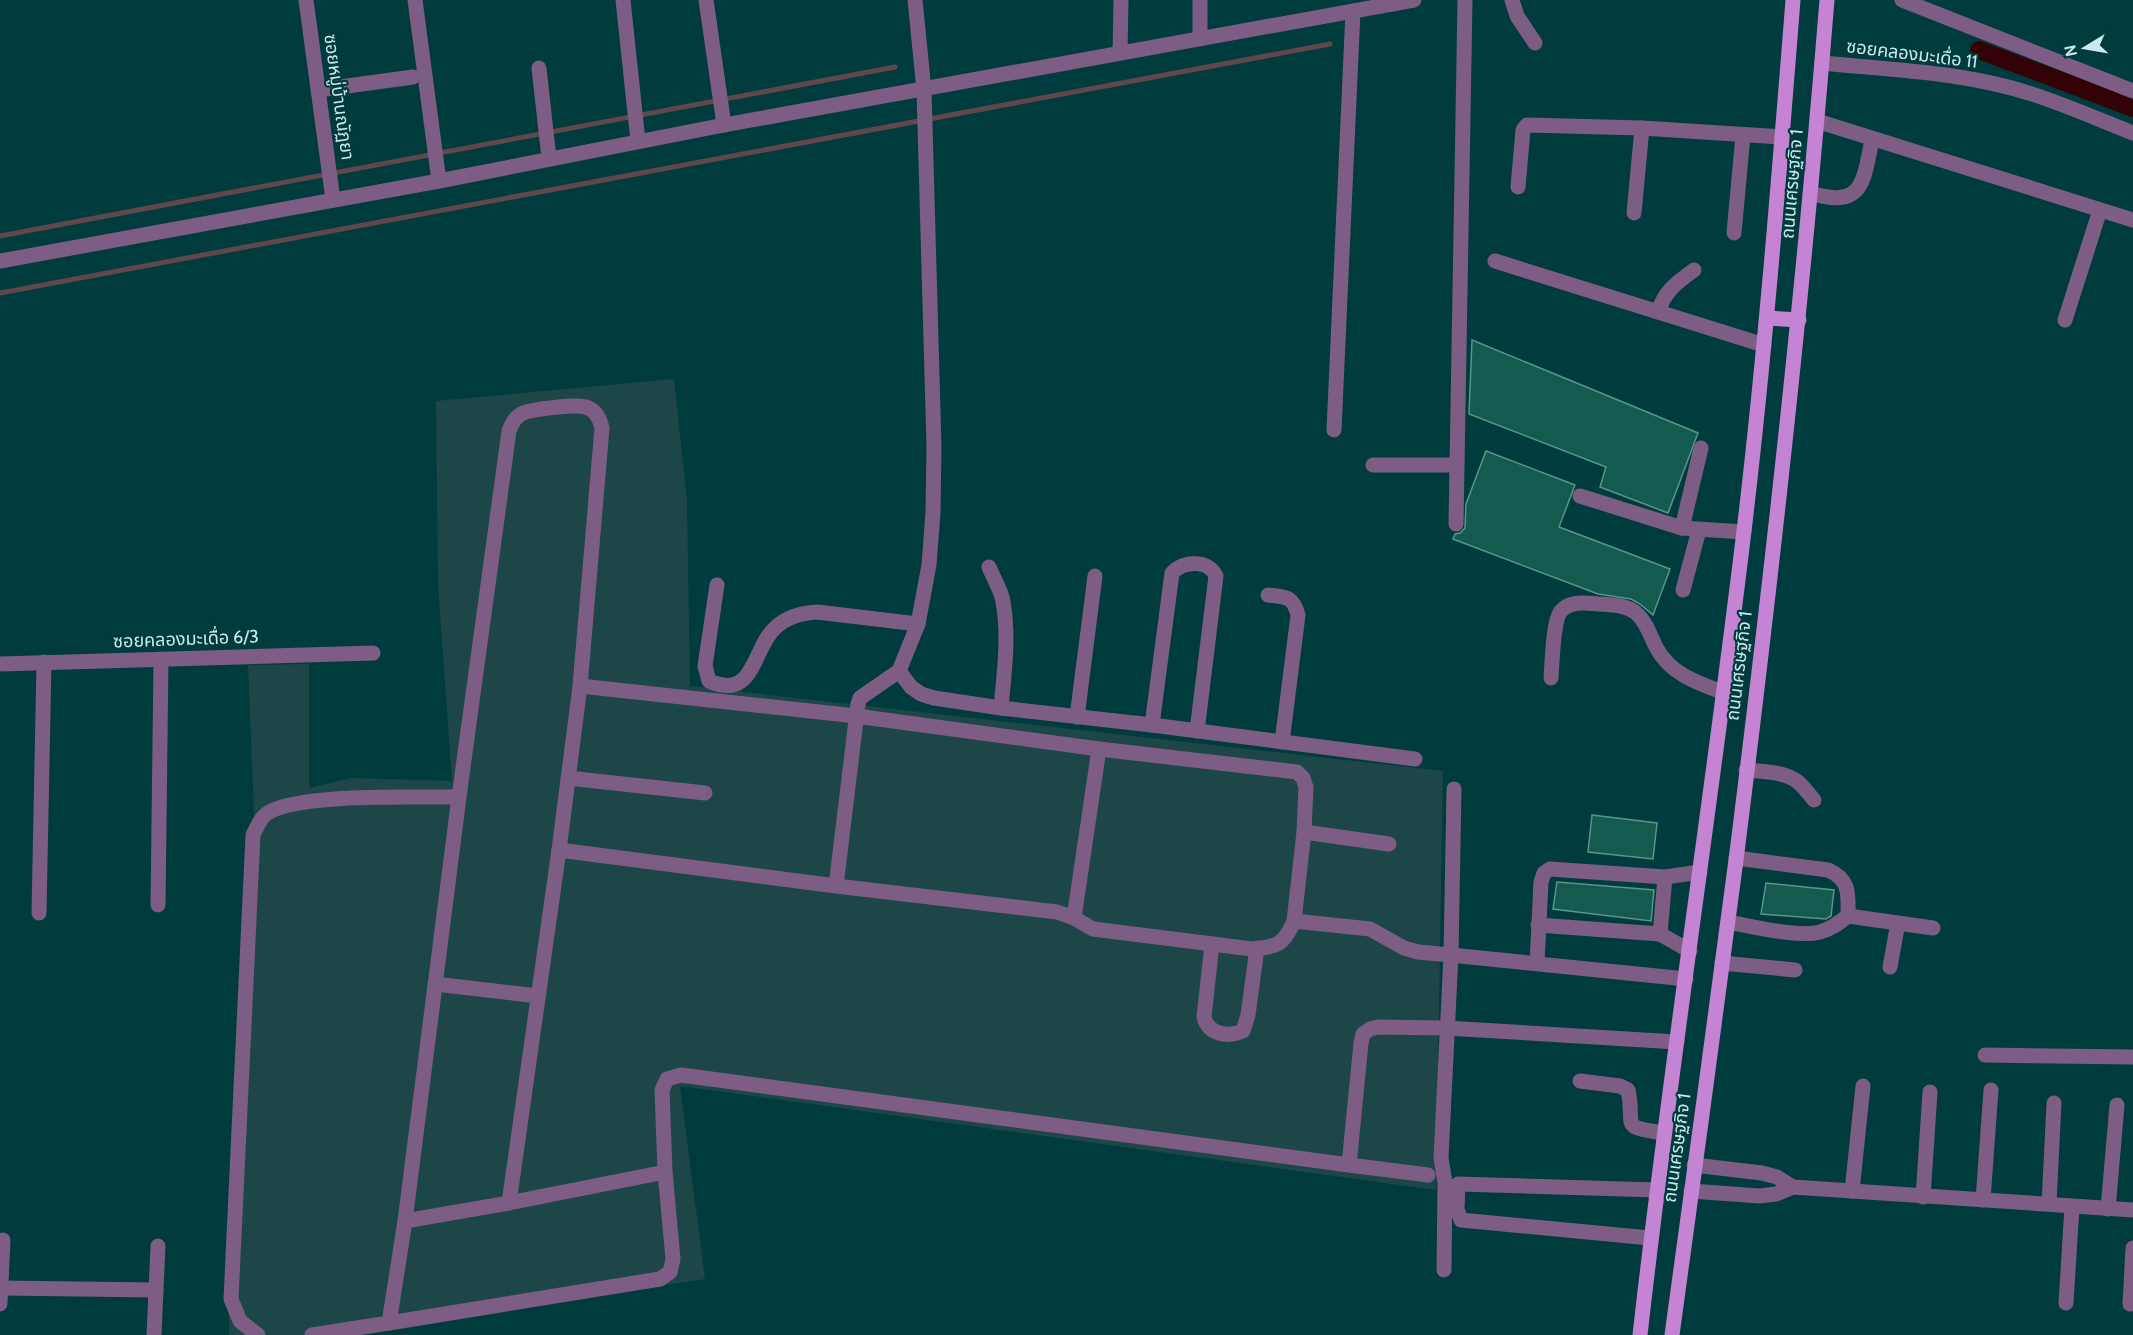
<svg xmlns="http://www.w3.org/2000/svg" width="2133" height="1335" font-family="Cabin,'Noto Sans Thai',sans-serif">
	<style>
		.built { fill: #1d4649 }
		.lines { fill: none; stroke-linecap: round; stroke-linejoin: round }
		.stream { stroke: #60474b; stroke-width: 5 }
		.canal { stroke: #330207; stroke-width: 18 }
		.building { fill: #155a4f; stroke: #57968a; stroke-width: 1.5 }
		.minor { stroke: #7d5d83; stroke-width: 15 }
		.major { stroke: #c583d3; stroke-width: 15 }
		.labels { text-anchor: middle; dominant-baseline: central; stroke-width: 4.5; stroke-linejoin: round; paint-order: stroke }
		.street-label { font-size: 18px; fill: #c9e9eb; stroke: #003b3e }
	</style>
	<rect width="100%" height="100%" fill="#003b3e"/>
	<polygon class="built" points="674,379 687,500 690,686 1443,771 1436,1190 680,1086 705,1279 333,1335 229,1335 228,1220 254,813 248,665 309,664 309,788 351,778 452,781 438,585 436,401"/>
	<g class="lines">
		<g class="stream">
			<polyline points="0,236 895,67"/>
			<polyline points="0,293 1330,44"/>
		</g>
		<polyline class="canal" points="1979,50 2133,108"/>
	</g>
	<g class="building">
		<polygon points="1472,340 1698,433 1668,513 1600,487 1606,467 1469,414"/>
		<polygon points="1486,451 1575,485 1559,527 1670,569 1653,615 1640,604 1631,599 1598,594 1453,539 1455,534 1460,533 1465,528 1466,504"/>
		<polygon points="1592,815 1657,823 1653,859 1588,852"/>
		<polygon points="1557,882 1654,890 1651,921 1553,909"/>
		<polygon points="1766,883 1834,890 1831,916 1826,919 1761,914"/>
	</g>
	<g class="lines">
		<g class="minor">
			<polyline points="306,0 333,200"/>
			<polyline points="415,0 439,181"/>
			<polyline points="623,0 638,141"/>
			<polyline points="706,0 724,125"/>
			<polyline points="1512,0 1517,16 1535,43"/>
			<polyline points="1902,0 2133,91"/>
			<polyline points="1200,39 1200,0"/>
			<polyline points="1120,53 1121,0"/>
			<path d="M1822,63C1893,70 1967,72 2035,95C2068,106 2100,120 2133,133"/>
			<polyline points="539,68 549,158"/>
			<polyline points="318,90 413,77"/>
			<polyline points="1817,121 2133,220"/>
			<polyline points="1518,187 1523,130 1527,125 1642,128 1782,137"/>
			<path d="M1810,193C1863,209 1863,183 1872,140"/>
			<polyline points="1634,213 1642,128"/>
			<polyline points="1734,233 1743,135"/>
			<polyline points="0,261 439,181 724,125 1414,0"/>
			<polyline points="1495,261 1764,345"/>
			<path d="M1658,312C1665,291 1676,283 1694,270"/>
			<polyline points="2065,320 2100,210"/>
			<polyline points="1334,430 1353,11"/>
			<polyline points="1373,465 1456,465"/>
			<polyline points="1580,496 1682,528 1744,532"/>
			<polyline points="1456,524 1465,0"/>
			<polyline points="1682,528 1701,448"/>
			<path d="M989,567C993,577 999,587 1002,597C1010,633 1004,673 1001,708"/>
			<path d="M717,585L705,666L709,681C755,701 752,649 775,628C786,617 801,613 817,612L918,624"/>
			<polyline points="1683,590 1699,530"/>
			<path d="M1268,595C1286,597 1293,596 1298,615L1282,742"/>
			<polyline points="0,664 373,653"/>
			<polyline points="899,671 911,687 921,694 934,698 1001,708 1152,725 1415,759"/>
			<path d="M1551,678C1552,665 1553,620 1561,611C1570,600 1588,603 1600,604C1612,605 1625,605 1635,612C1646,621 1650,635 1656,647C1669,673 1697,683 1722,692"/>
			<polyline points="580,686 856,716 1099,749 1074,918"/>
			<polyline points="1077,717 1095,576"/>
			<path d="M1152,725L1172,573C1184,561 1208,559 1216,576L1197,731"/>
			<polyline points="1099,749 1297,772 1303,778 1306,787 1304,832 1294,921 1370,929 1404,948 1418,952 1451,955 1454,789"/>
			<path d="M1746,770C1763,772 1784,771 1798,782C1804,787 1809,794 1814,800"/>
			<polyline points="568,778 705,793"/>
			<polyline points="1304,832 1389,844"/>
			<path d="M836,886L1057,912L1074,918L1093,929L1252,949C1277,947 1284,945 1294,921"/>
			<polyline points="158,905 161,659"/>
			<polyline points="39,913 44,662"/>
			<polyline points="1848,916 1933,928"/>
			<path d="M1728,922C1751,926 1799,938 1820,932C1831,929 1839,923 1848,916C1848,895 1851,880 1828,870L1736,858"/>
			<polyline points="1538,925 1660,934"/>
			<path d="M1212,944L1204,1017C1208,1034 1227,1038 1243,1031L1248,1015L1257,948"/>
			<polyline points="1690,951 1660,934 1665,877 1700,872"/>
			<polyline points="1537,963 1541,882 1544,873 1550,869 1665,877"/>
			<polyline points="1722,963 1795,970"/>
			<polyline points="1890,967 1898,923"/>
			<polyline points="435,984 538,996"/>
			<polyline points="1985,1055 2133,1057"/>
			<path d="M1580,1081L1620,1086L1628,1090C1636,1126 1617,1127 1664,1133"/>
			<polyline points="1349,1165 1428,1175"/>
			<polyline points="1694,1165 1762,1173 1777,1177 1793,1187"/>
			<polyline points="1691,1191 1760,1196 1776,1194 1793,1187 2133,1210"/>
			<polyline points="1852,1191 1863,1086"/>
			<polyline points="1923,1197 1930,1092"/>
			<polyline points="1983,1200 1991,1090"/>
			<polyline points="509,1203 665,1172 662,1090 667,1079 681,1075 1349,1165 1361,1043 1363,1034 1370,1029 1378,1027 1446,1028 1677,1042"/>
			<polyline points="2049,1204 2054,1103"/>
			<polyline points="2108,1209 2117,1105"/>
			<path d="M405,1221L459,797L509,431C512,423 515,417 523,413C534,409 574,404 586,407C596,410 600,419 602,428L580,686L559,850"/>
			<polyline points="1650,1238 1461,1220 1457,1209 1458,1184 1657,1190"/>
			<polyline points="1444,1270 1445,1183 1441,1158 1451,955 1686,979"/>
			<polyline points="0,1288 156,1290"/>
			<polyline points="2066,1303 2072,1207"/>
			<polyline points="0,1304 3,1240"/>
			<polyline points="2130,1304 2133,1248"/>
			<polyline points="389,1323 660,1279 670,1272 673,1259 665,1172"/>
			<polyline points="154,1335 158,1246"/>
			<path d="M258,1335L240,1321L231,1299L253,835C256,829 260,819 265,815C291,792 421,798 459,797"/>
			<polyline points="312,1335 389,1323 405,1221 509,1203 559,850 836,886 858,704 860,698 899,671 918,624 929,565 933,512 934,447 924,90 915,0"/>
		</g>
		<g class="major">
			<polyline points="1767,318 1799,320"/>
			<path d="M1640,1335C1670,1067 1712,799 1744,531C1765,355 1779,177 1793,0"/>
			<path d="M1672,1335C1693,1177 1716,1018 1736,860C1772,574 1804,287 1827,0"/>
		</g>
	</g>
	<g class="labels">
		<g class="street-label">
			<text transform="translate(1912 54) rotate(7)">ซอยคลองมะเดื่อ 11</text>
			<text transform="translate(339 97) rotate(82)">ซอยหมู่บ้านณัฏยา</text>
			<text transform="translate(1792 184) rotate(-85)">ถนนเศรษฐกิจ 1</text>
			<text transform="translate(186 639) rotate(-2)">ซอยคลองมะเดื่อ 6/3</text>
			<text transform="translate(1739 666) rotate(-83)">ถนนเศรษฐกิจ 1</text>
			<text transform="translate(1677 1148) rotate(-82)">ถนนเศรษฐกิจ 1</text>
		</g>
	</g>
	<g transform="translate(2085 48) rotate(259)" stroke="#003b3e" stroke-width="4.5" paint-order="stroke">
	<path d="M0-4.5L10 22L0 15L-10 22Z" fill="#c9e9eb"/>
	<text y="-9" font-size="16" font-weight="bold" text-anchor="middle" fill="#c9e9eb">N</text>
	</g>
</svg>
